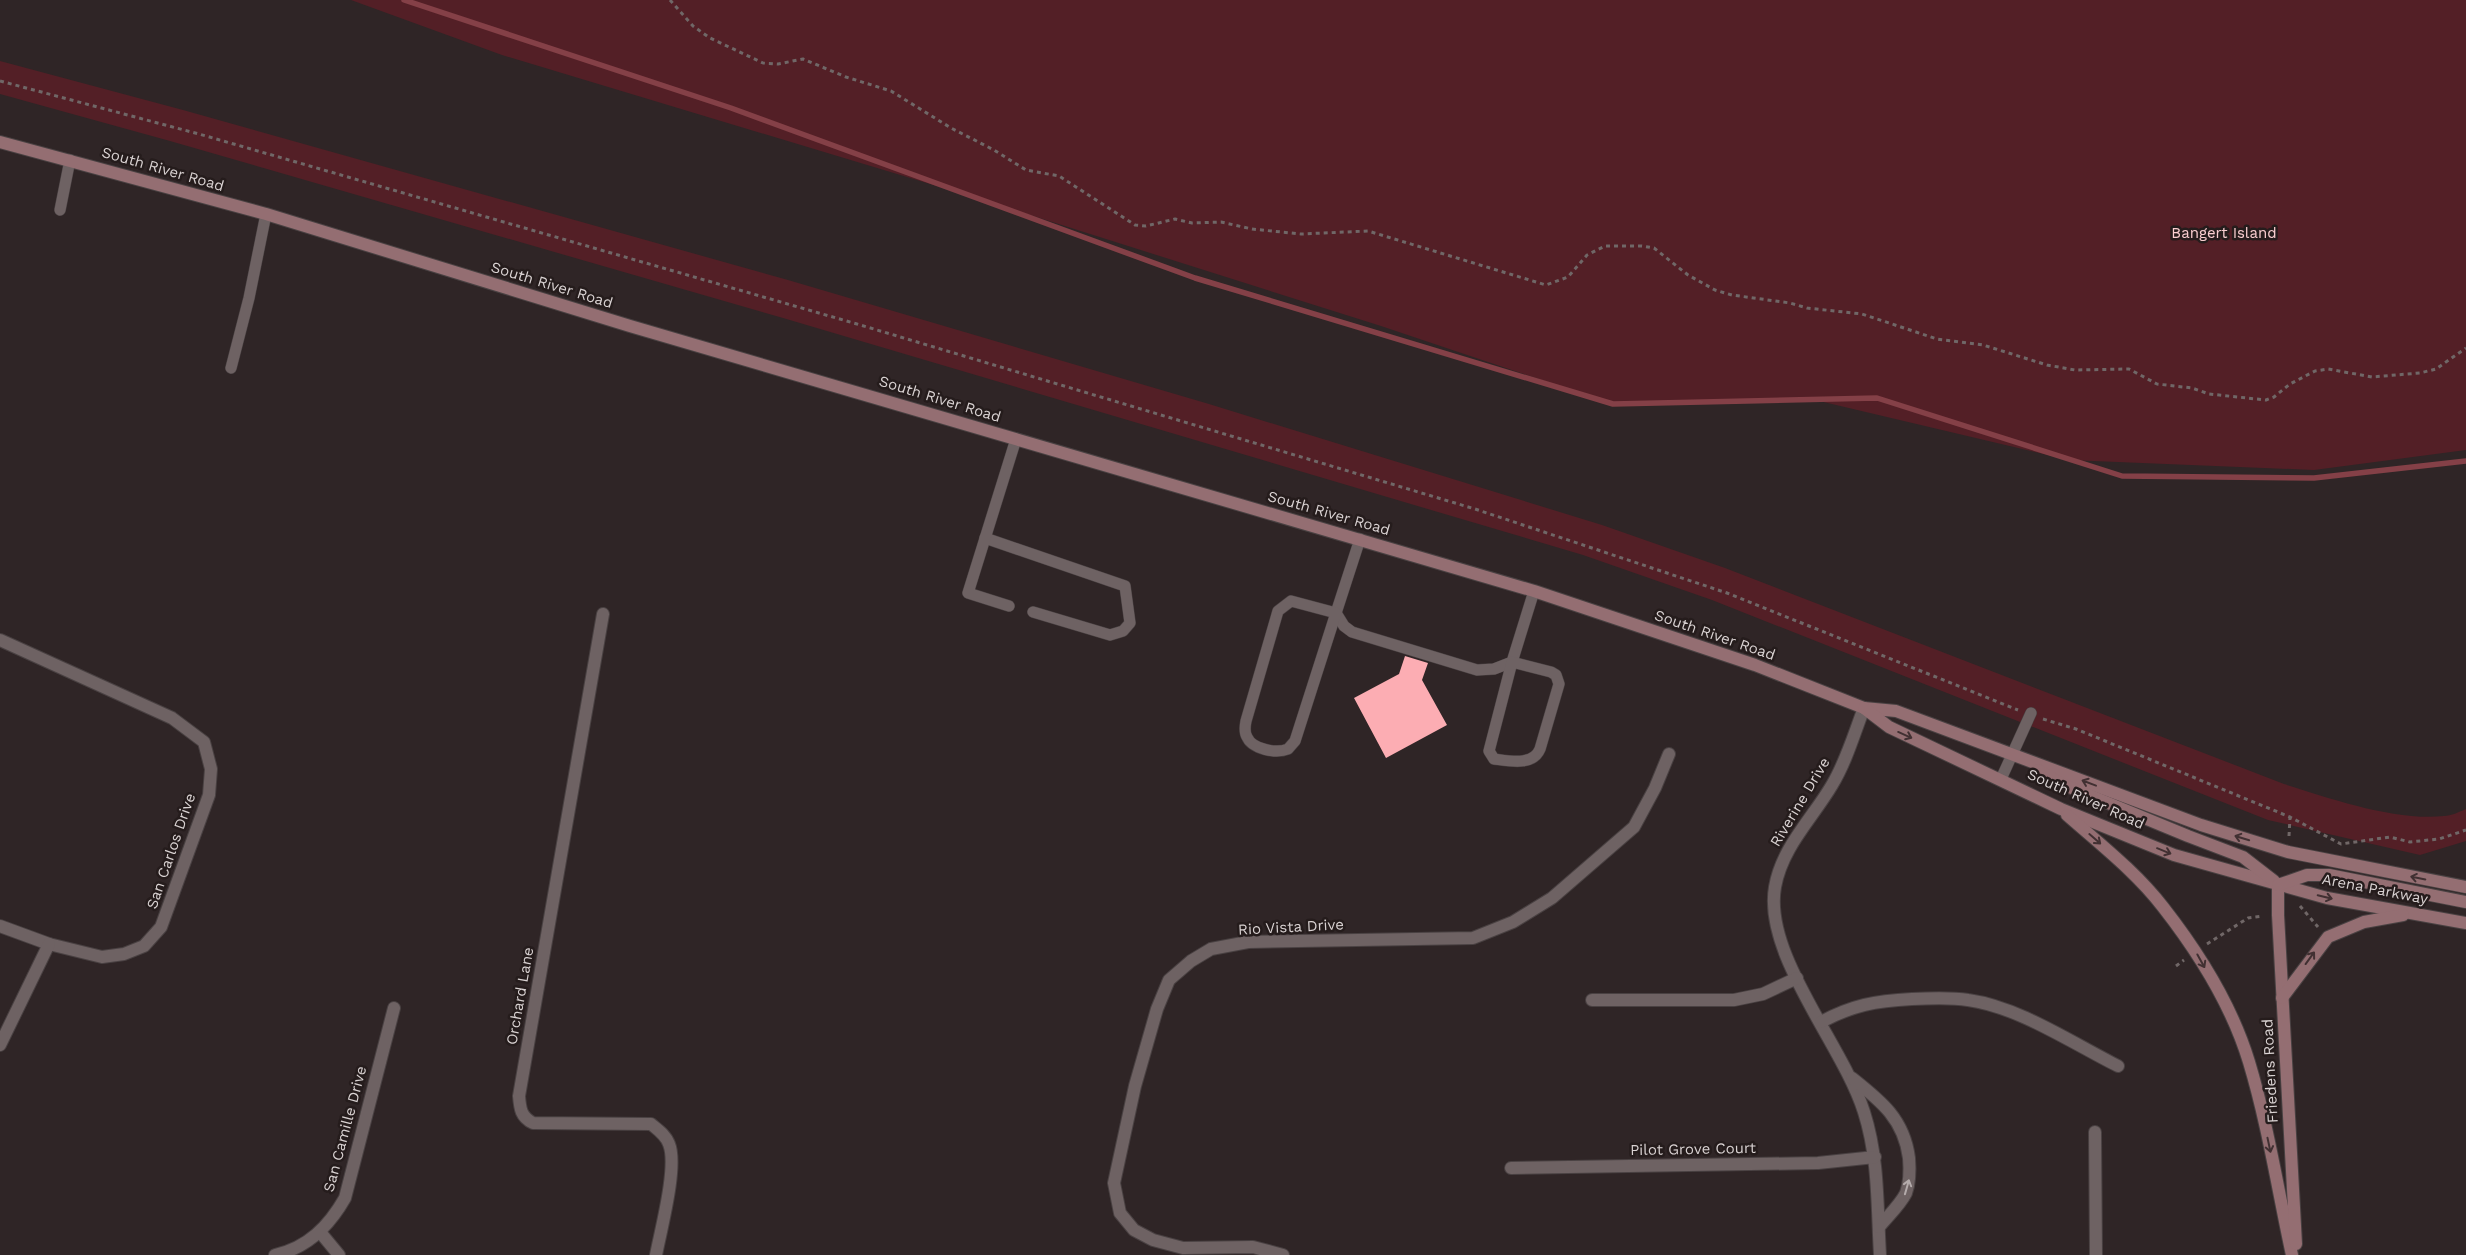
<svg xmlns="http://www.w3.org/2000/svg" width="2466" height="1255" font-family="'Work Sans',sans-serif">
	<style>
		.green { fill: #531f26 }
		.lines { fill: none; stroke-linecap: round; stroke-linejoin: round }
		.stream { stroke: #844047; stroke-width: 5.5 }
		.building { fill: #fcadb3 }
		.service-casing { stroke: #494142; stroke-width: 12 }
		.minor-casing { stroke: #494142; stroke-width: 14 }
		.secondary-casing { stroke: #494142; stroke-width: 14 }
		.path { stroke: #706767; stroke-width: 3; stroke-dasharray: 4 4; stroke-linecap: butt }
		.service { stroke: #6e6263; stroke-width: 11 }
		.minor { stroke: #6e6263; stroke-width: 12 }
		.secondary { stroke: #946e72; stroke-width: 12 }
		.oneway { stroke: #413032 }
		.oneway2 { stroke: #b4abab }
		.labels { text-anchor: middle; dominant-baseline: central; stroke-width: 5; stroke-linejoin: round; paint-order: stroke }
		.street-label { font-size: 15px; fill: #d9d2d2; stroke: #251c1c }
		.park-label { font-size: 15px; fill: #faced0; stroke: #251c1c }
	</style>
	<rect width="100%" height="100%" fill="#2f2526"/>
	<g class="green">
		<polygon points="351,0 2466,0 2466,450 2314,470 2069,460 1815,400 1613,404 1381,326 970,196 502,55"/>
		<path d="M0,61L183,110L788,280L1209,404L1602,525L1725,568L2284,784C2332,799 2395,821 2444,816C2451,816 2459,812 2466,809V841L2420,855L2268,820L1712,600L1583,555L783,318L170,141L0,94Z"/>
	</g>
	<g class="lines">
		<polyline class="stream" points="404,0 731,108 1195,278 1613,404 1877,398 2122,476 2314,478 2466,461"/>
	</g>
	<polygon class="building" points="1405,656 1428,663 1422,680 1447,725 1386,758 1354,698 1399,674"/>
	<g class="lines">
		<defs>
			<g id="service">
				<polyline points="60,210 70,160"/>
				<polyline points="231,368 249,298 266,214"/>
				<polyline points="985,538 1125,586 1130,623 1123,631 1110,635 1033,612"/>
				<polyline points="1360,539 1336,613 1344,626 1352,632 1477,670 1494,669 1512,662 1534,591"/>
				<path d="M1291,601L1336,613L1295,741L1288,749C1276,754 1252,749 1247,737C1244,732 1245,726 1246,721L1278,611Z"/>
				<polyline points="1009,606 968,593 1016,439"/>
				<path d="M1512,662L1551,672L1556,675L1559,684L1540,749C1533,766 1510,761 1494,759L1489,751Z"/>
				<polyline points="2001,779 2031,713"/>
			</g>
			<g id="minor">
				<path d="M603,614L519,1096C520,1109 521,1117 533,1123L651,1124C657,1129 666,1135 669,1144C678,1166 661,1229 656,1255"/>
				<polyline points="0,640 172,718 204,742 211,769 209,795 161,927 144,946 124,954 102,957 49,944 0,926"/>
				<path d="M1864,708C1854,734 1846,762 1832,785C1812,819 1782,847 1775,887C1763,955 1843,1045 1864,1112C1879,1159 1877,1206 1880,1255"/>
				<polyline points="1592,1000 1734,1000 1763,994 1797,978"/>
				<path d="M1821,1022C1853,1005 1875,1001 1912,999C1931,998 1950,997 1968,1000C2019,1007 2072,1043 2118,1066"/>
				<polyline points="0,1045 49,944"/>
				<path d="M1852,1078C1881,1101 1904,1119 1909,1158C1910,1170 1910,1182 1906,1193C1900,1205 1888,1216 1879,1227"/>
				<polyline points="2095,1132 2096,1255"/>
				<polyline points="1511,1168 1818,1163 1875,1157"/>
				<polyline points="320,1232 339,1255"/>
				<path d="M275,1255C308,1248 329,1226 345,1198L394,1008"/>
				<polyline points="1283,1255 1253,1247 1183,1248 1153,1240 1134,1230 1120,1213 1114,1183 1135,1086 1157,1009 1169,980 1191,961 1211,949 1248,942 1473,938 1513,922 1552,898 1634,827 1655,788 1669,754"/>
			</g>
			<g id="secondary">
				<polyline points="0,142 266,214 630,326 1534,591 1755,665 1864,708 1896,711 2201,825 2288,852 2466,887"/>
				<polyline points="1864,708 1889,727 2061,809 2174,855 2327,898 2466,923"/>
				<polyline points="2038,770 2062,784 2188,836 2243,857 2274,881"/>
				<path d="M2067,815C2100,844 2136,872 2163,907C2199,953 2232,1006 2249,1062C2268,1125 2278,1191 2292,1255"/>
				<polyline points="2278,885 2278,915 2296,1244"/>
				<polyline points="2278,885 2307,875 2329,875 2466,902"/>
				<polyline points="2282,998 2328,937 2364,922 2403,915"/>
			</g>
		</defs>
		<use href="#service" class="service-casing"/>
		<use href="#minor" class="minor-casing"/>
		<use href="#secondary" class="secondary-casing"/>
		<g class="path">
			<polyline points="670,0 693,26 710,38 763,63 778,64 803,59 846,77 891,91 951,128 994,150 1026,170 1059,176 1135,225 1146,226 1175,219 1192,223 1221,222 1252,229 1301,234 1368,231 1546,285 1568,277 1587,255 1605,246 1642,246 1654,248 1688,275 1715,290 1732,295 1790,303 1807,308 1862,314 1937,339 1983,345 2047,365 2075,370 2129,369 2157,384 2192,388 2209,394 2266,400 2274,397 2290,384 2315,371 2328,369 2372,377 2420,373 2436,369 2466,348"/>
			<polyline points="0,81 199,134 857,324 1475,509 1727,593 2018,710"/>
			<polyline points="2043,719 2076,729 2290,817 2341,844 2390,837 2410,842 2439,839 2466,830"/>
			<polyline points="2289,836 2290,817"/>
			<polyline points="2300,906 2318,927"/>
			<polyline points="2207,944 2248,918 2263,916"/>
			<polyline points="2176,966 2184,960"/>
		</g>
		<use href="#service" class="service"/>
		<use href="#minor" class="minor"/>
		<use href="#secondary" class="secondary"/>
	</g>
	<defs><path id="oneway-shaft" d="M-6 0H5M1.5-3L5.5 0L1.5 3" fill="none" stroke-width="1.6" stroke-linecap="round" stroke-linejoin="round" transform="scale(1.25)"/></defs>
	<g class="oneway">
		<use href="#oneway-shaft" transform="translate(1905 735) rotate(24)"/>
		<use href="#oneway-shaft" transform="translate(2089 783) rotate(-159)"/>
		<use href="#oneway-shaft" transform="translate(2242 838) rotate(-163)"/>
		<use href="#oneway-shaft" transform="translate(2095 839) rotate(41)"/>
		<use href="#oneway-shaft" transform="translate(2164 851) rotate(22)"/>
		<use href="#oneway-shaft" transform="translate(2418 878) rotate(-169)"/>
		<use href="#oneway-shaft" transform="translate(2325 897) rotate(13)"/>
		<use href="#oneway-shaft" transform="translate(2310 958) rotate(-54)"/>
		<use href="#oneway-shaft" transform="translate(2201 961) rotate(61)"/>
		<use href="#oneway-shaft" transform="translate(2269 1145) rotate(78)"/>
	</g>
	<use class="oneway2" href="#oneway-shaft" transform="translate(1907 1187) rotate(-74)"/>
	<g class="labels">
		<g class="street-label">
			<text transform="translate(163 169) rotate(16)">South River Road</text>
			<text transform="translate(552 285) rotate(17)">South River Road</text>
			<text transform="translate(940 399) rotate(17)">South River Road</text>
			<text transform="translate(1329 513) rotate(16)">South River Road</text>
			<text transform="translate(1715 635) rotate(19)">South River Road</text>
			<text transform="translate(2086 799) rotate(24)">South River Road</text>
			<text transform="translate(1800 802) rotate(-59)">Riverine Drive</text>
			<text transform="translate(171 851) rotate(-71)">San Carlos Drive</text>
			<text transform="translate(2375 889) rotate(11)">Arena Parkway</text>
			<text transform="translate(1291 927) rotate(-3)">Rio Vista Drive</text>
			<text transform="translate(520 996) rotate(-80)">Orchard Lane</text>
			<text transform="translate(2270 1071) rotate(-93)">Friedens Road</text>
			<text transform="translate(345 1129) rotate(-75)">San Camille Drive</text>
			<text transform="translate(1693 1149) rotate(-1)">Pilot Grove Court</text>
		</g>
		<g class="park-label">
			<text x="2224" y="233">Bangert Island</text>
		</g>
	</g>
</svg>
